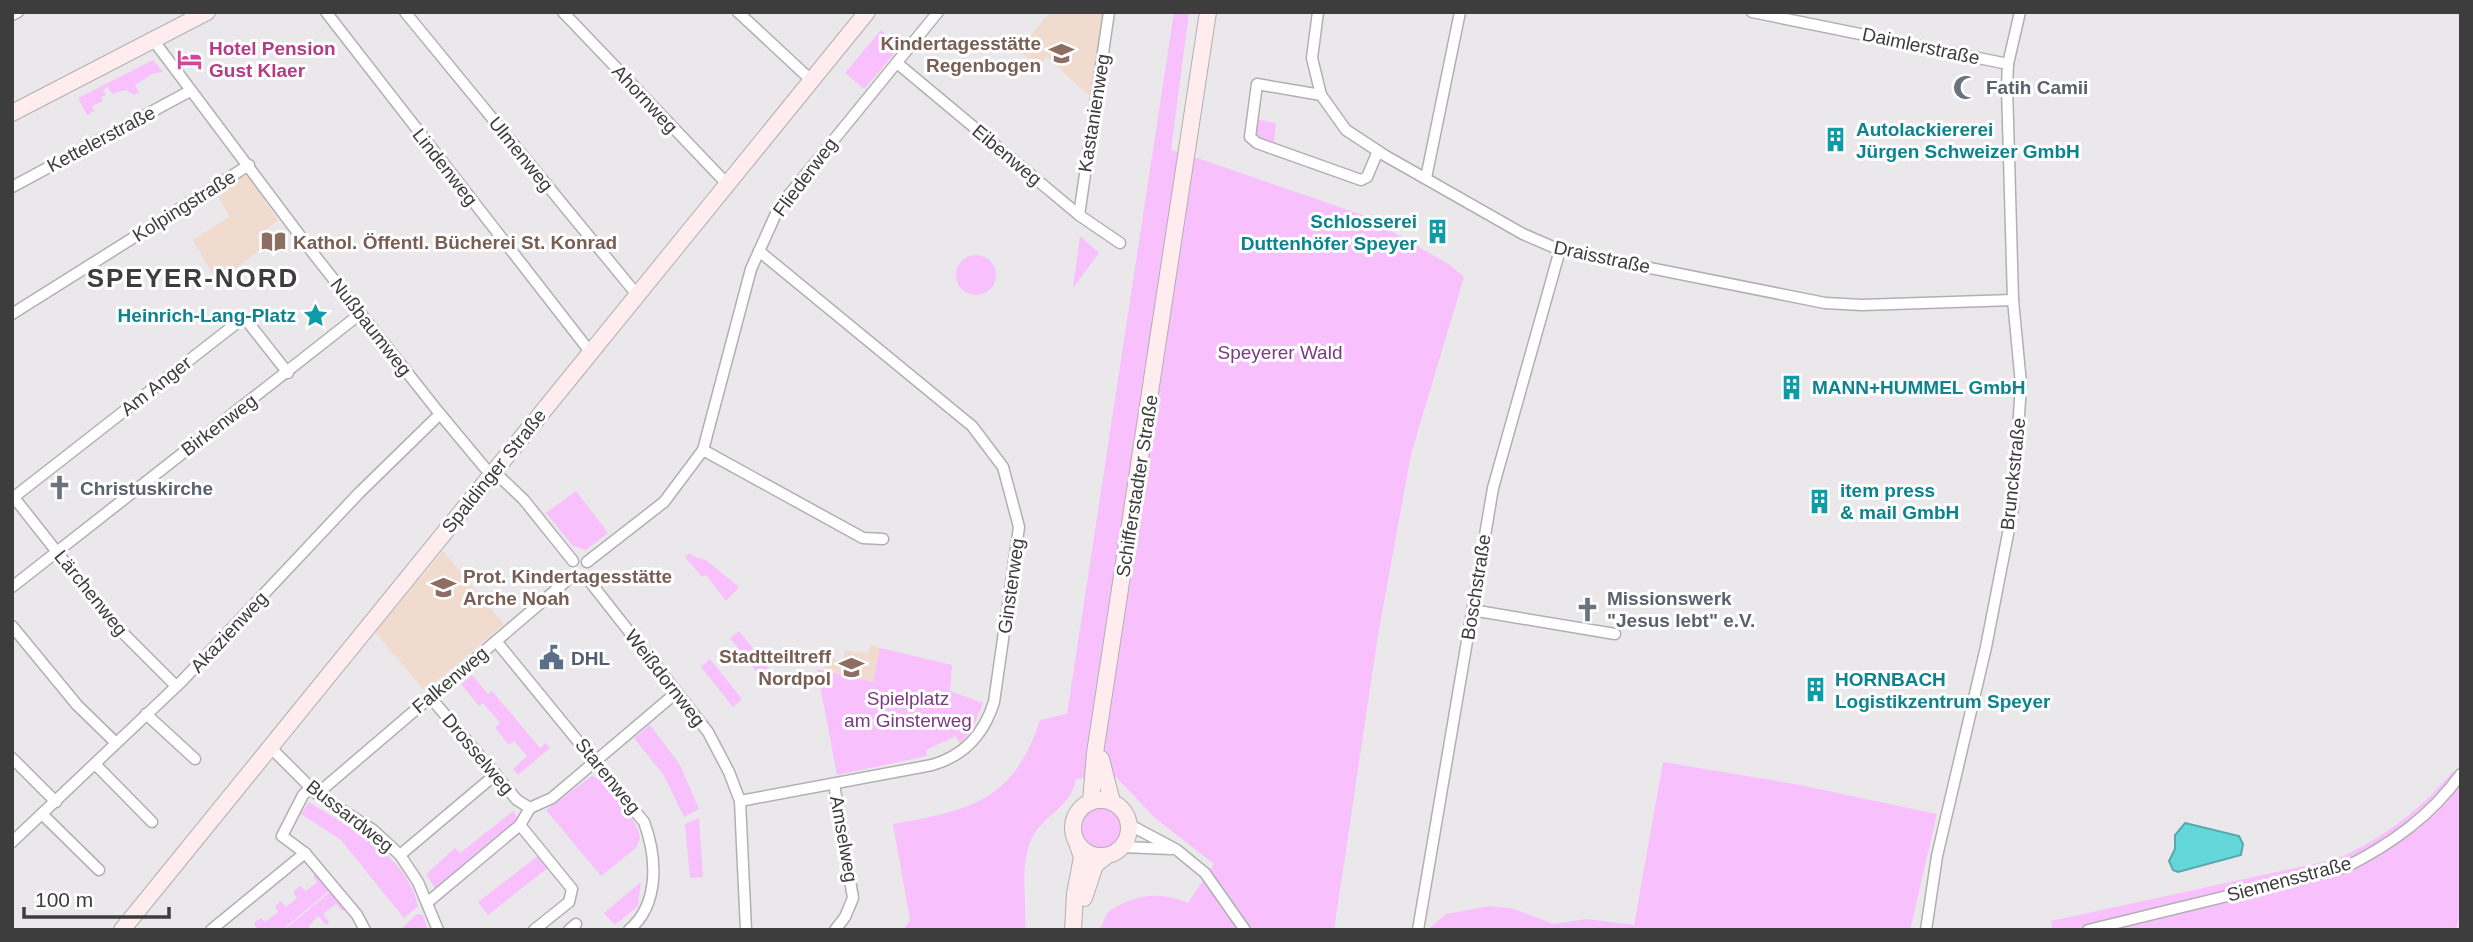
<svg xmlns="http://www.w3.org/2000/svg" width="2473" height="942" font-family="Helvetica,sans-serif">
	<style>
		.education { fill: #f1dace }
		.green { fill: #f9c0fe }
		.water { fill: #64d7db; stroke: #58a9ac; stroke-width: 2 }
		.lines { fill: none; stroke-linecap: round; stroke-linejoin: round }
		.street-casing { stroke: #b1afb2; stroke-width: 13 }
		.secondary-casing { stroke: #b1afb2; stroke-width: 18 }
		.street { stroke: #fff; stroke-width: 10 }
		.secondary { stroke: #ffecef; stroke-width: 16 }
		.labels { text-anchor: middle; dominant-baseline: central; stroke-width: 6; stroke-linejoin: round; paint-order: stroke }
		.education-label { font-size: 19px; font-weight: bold; fill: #785e54; stroke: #fff; text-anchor: end }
		.street-label { font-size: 19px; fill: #3d3d3e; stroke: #fff }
		.hotel-label { font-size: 19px; font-weight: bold; fill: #b23c85; stroke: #fff; text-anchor: start }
		.worship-label { font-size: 19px; font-weight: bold; fill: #5b616d; stroke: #fff; text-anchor: start }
		.culture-label { font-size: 19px; font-weight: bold; fill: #0d838f; stroke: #fff; text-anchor: start }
		.park-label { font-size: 19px; fill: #7b3982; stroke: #fff }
		.service-label { font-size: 19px; font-weight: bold; fill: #4e5e75; stroke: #fff; text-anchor: start }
		.district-label { font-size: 26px; font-weight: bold; letter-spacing: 2px; fill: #3d3d3e; stroke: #fff }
	</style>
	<rect width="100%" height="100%" fill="#eae8eb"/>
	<g class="education">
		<polygon points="1050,12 1105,12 1093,99 1047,57 1038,67 1019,50"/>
		<polygon points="242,175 249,177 278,220 257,237 264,246 218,283 193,240 230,216 215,192"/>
		<polygon points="443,551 504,624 425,691 375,632"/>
		<polygon points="870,645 880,648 874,682 824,672 827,658 843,661 845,650 868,654"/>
	</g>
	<g class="green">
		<path d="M1174,12H1189L1171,150L1179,152L1200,12H1203L1183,153L1365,216L1450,265L1464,277L1411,454L1378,635L1334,930H1100L1107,913C1134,894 1158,891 1188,903L1214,864L1155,818L1116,777L1101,778L1089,783L1084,778L1076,779C1071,808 1044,814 1032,838C1019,863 1027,902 1025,930H903L910,920L893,824C970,810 1013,802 1040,720L1067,714Z"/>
		<polygon points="881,30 901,46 864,89 845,73"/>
		<polygon points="153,60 163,72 152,74 135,85 139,92 134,95 126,90 112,94 108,87 103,90 106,95 101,97 103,101 92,106 94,111 87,115 78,98"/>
		<polygon points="1255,119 1276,123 1274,143 1258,140 1253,132"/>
		<polygon points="1080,236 1099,253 1073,288"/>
		<circle cx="976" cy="275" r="20"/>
		<polygon points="576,491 608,533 586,550 573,546 546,513"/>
		<polygon points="689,553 697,558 706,560 739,587 726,601 706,575 702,577 685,557"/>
		<polygon points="739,631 771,671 762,679 730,638"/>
		<polygon points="880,648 952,665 950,691 983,703 972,730 960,743 956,736 926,750 927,756 837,775 817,669 873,682"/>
		<polygon points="710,659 742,699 733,707 701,667"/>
		<polygon points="472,675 488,694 492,691 540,748 546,743 550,748 518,775 513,769 527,756 514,741 509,745 495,728 500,723 483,703 479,706 461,684"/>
		<polygon points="650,725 680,765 699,809 684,817 663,774 634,738"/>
		<polygon points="1663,762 1795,784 1937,814 1910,930 1427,930 1446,914 1490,906 1514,909 1553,924 1586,919 1634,925"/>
		<path d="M2453,771L2461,776V912L2456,930H2053L2051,921L2337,859C2383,838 2421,810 2453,771Z"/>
		<path d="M592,776C608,779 638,821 640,838L636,848L601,876L546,810Z"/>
		<path d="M309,802C349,828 407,854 418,906L404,918L341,840L301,814Z"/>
		<circle cx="1101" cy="830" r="23"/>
		<polygon points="513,811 518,818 516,824 436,890 426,874 455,848 460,853"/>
		<polygon points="699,818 703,877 690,878 685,824"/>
		<polygon points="539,855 549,867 488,915 478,902"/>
		<polygon points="316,874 330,890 282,930 257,930 254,923 261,918 265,922 278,912 275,906 281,901 286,907 297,898 293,892 300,886 306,891 317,882 313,876"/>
		<polygon points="641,882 638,906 615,925 604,913"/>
		<polygon points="331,891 345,909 342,911 336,904 323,914 329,922 326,925 318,916 306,930 284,930"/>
		<polygon points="417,914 423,915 428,930 406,930 403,927"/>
	</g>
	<polygon class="water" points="2185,823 2239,836 2243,844 2241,855 2178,872 2173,870 2169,861 2175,849 2175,835"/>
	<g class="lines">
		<defs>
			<g id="street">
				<polyline points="326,12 591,353"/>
				<polyline points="405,12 638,296"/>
				<polyline points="563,12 728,185"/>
				<polyline points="738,12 812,81"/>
				<polyline points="1318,12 1312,58 1321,95 1346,130 1384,155 1523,234 1560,250 1825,303 1862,305 2013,300"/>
				<polyline points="1752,12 2008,64"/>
				<polyline points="12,15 18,12"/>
				<polyline points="154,41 316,257 440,414 485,468 500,477 524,500 573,561"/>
				<polyline points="897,63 1079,215 1120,243"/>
				<polyline points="1321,95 1257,84 1250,137 1257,143 1361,180 1367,177 1378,151"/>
				<polyline points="1426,178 1460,12"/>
				<polyline points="12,187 190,91"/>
				<polyline points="1079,215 1109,12"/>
				<polyline points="12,314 249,165"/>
				<polyline points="703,450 863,538 883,539"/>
				<polyline points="12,495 113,623 175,685"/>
				<polyline points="14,497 242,319 247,321 288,373"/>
				<polyline points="587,562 664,502 703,450 751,269 779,207 938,12"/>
				<polyline points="587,578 708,732 729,772 740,801 746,930"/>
				<polyline points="12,587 360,314"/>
				<polyline points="1472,610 1615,634"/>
				<polyline points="12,626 77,705 116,743"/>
				<path d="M496,641L644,822C657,857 660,904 629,930"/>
				<polyline points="430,697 517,800 530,808 552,798 677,692"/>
				<polyline points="146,714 195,759"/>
				<polyline points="270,747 317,794 373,830 400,855 418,882 438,930"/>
				<polyline points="12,758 56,802"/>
				<polyline points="95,764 152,822"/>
				<polyline points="834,784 853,898 845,917 835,930"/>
				<polyline points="310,788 303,795 282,836 305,853 357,915 365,930"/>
				<polyline points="317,794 571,577"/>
				<path d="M740,801L932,765C964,756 984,734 994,702L1019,527L1003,467L972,426L759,251"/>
				<polyline points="42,814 99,870"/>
				<polyline points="520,825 572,889 569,902 534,930"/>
				<polyline points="1130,825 1177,850 1205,873 1245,930"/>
				<polyline points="12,842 182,681 359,493 440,414"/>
				<polyline points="1123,847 1171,849"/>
				<polyline points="400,855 496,774"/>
				<polyline points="428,902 520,825 530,808"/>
				<polyline points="211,930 305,853"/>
				<polyline points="569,930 576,924"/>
				<polyline points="1418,930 1493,488 1560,250"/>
				<polyline points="1926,930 1937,856 1986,647 2013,508 2021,384 2013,300 2007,86 2008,64 2020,12"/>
				<path d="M2088,930L2346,867C2391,844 2431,816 2461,774"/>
			</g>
			<g id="secondary">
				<polyline points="12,113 207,12"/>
				<polyline points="1101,759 1112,802"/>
				<circle cx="1101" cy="828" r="28"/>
				<polyline points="1091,801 1095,753 1208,12"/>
				<polyline points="1084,898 1095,865 1105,857"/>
				<polyline points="122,930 867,12"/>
				<polyline points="1073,930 1075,894 1082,857 1078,846"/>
			</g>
		</defs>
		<use href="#street" class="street-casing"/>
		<use href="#secondary" class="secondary-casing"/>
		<use href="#street" class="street"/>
		<use href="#secondary" class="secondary"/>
	</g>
	<defs>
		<symbol id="school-bare" viewBox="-9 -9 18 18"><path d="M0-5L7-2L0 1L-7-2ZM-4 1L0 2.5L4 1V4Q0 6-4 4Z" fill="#8d6e63" stroke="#fff" stroke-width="2.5" paint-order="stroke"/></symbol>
		<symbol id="hotel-bare" viewBox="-9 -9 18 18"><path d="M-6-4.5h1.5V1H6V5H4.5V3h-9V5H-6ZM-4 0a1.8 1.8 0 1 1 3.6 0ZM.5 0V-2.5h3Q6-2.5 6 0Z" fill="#d1479c" stroke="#fff" stroke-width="2.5" paint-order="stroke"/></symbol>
		<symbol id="mosque-bare" viewBox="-9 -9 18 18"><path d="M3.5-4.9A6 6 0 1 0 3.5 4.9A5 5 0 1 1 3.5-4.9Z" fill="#6b7280" stroke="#fff" stroke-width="2.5" paint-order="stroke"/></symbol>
		<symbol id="building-bare" viewBox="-9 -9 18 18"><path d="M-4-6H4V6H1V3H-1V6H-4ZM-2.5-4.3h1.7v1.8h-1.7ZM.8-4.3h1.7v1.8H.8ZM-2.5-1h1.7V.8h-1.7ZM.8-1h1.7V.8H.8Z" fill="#0f9aa8" stroke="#fff" stroke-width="2.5" paint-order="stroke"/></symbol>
		<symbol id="library-bare" viewBox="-9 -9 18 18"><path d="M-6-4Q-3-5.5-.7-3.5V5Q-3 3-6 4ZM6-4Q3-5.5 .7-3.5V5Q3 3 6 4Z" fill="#8d6e63" stroke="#fff" stroke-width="2.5" paint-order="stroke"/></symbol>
		<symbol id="sight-bare" viewBox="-9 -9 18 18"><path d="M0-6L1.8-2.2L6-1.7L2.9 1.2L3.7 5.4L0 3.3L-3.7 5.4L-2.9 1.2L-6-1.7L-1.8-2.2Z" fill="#0f9aa8" stroke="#fff" stroke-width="2.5" paint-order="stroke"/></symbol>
		<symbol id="church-bare" viewBox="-9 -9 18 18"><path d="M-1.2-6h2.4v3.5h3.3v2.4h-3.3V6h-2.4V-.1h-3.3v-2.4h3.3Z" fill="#6b7280" stroke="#fff" stroke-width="2.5" paint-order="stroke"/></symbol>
		<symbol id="civic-bare" viewBox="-9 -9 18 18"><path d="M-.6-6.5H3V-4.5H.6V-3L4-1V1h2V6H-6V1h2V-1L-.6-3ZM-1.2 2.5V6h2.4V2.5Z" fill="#5c6f8a" stroke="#fff" stroke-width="2.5" paint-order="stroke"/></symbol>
	</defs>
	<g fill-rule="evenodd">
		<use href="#school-bare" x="1044" y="36" width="35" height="35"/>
		<use href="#hotel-bare" x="172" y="42" width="35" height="35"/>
		<use href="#mosque-bare" x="1948" y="70" width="35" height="35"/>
		<use href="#building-bare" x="1818" y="122" width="35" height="35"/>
		<use href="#building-bare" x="1420" y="214" width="35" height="35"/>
		<use href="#library-bare" x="256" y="224" width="35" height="35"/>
		<use href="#sight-bare" x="298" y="298" width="35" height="35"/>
		<use href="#building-bare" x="1774" y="370" width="35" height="35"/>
		<use href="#church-bare" x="42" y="470" width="35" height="35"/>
		<use href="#building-bare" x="1802" y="484" width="35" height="35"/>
		<use href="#school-bare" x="426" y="570" width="35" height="35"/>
		<use href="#church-bare" x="1570" y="592" width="35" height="35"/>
		<use href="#civic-bare" x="534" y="640" width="35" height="35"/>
		<use href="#school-bare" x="834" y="650" width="35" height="35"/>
		<use href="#building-bare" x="1798" y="672" width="35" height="35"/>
	</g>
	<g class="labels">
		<g class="education-label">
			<text x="1041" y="43">Kindertagesstätte<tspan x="1041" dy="22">Regenbogen</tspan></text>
			<text x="293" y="242" text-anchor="start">Kathol. Öffentl. Bücherei St. Konrad</text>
			<text x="463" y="576" text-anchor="start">Prot. Kindertagesstätte<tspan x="463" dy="22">Arche Noah</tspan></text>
			<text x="831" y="656">Stadtteiltreff<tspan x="831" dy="22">Nordpol</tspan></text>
		</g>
		<g class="street-label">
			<text transform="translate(1921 46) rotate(12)">Daimlerstraße</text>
			<text transform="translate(645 99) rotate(47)">Ahornweg</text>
			<text transform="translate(1094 113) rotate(-81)">Kastanienweg</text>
			<text transform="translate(101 139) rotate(-28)">Kettelerstraße</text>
			<text transform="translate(521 154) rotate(51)">Ulmenweg</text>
			<text transform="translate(1007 155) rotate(40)">Eibenweg</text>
			<text transform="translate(445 167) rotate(52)">Lindenweg</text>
			<text transform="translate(805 177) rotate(-53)">Fliederweg</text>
			<text transform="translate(184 206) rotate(-32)">Kolpingstraße</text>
			<text transform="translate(1602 257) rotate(12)">Draisstraße</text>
			<text transform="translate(371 327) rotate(52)">Nußbaumweg</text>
			<text transform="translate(156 386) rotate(-38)">Am Anger</text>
			<text transform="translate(219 425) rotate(-37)">Birkenweg</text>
			<text transform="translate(494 471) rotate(-51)">Spaldinger Straße</text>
			<text transform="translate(2013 474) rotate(-84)">Brunckstraße</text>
			<text transform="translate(1137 486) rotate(-81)">Schifferstadter Straße</text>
			<text transform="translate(1011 586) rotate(-82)">Ginsterweg</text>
			<text transform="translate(1476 587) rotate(-81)">Boschstraße</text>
			<text transform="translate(91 593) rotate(51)">Lärchenweg</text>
			<text transform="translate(229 632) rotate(-47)">Akazienweg</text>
			<text transform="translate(665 678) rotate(52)">Weißdornweg</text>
			<text transform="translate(450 680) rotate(-40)">Falkenweg</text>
			<text transform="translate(478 754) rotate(50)">Drosselweg</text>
			<text transform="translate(608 776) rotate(51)">Starenweg</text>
			<text transform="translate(350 816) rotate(38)">Bussardweg</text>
			<text transform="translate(844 839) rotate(80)">Amselweg</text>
			<text transform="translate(2289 879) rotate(-15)">Siemensstraße</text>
		</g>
		<g class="hotel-label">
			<text x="209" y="48">Hotel Pension<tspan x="209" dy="22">Gust Klaer</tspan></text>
		</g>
		<g class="worship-label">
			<text x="1986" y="87">Fatih Camii</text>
			<text x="80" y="488">Christuskirche</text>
			<text x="1607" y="598">Missionswerk<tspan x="1607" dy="22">"Jesus lebt" e.V.</tspan></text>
		</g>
		<g class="culture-label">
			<text x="1856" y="129">Autolackiererei<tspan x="1856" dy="22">Jürgen Schweizer GmbH</tspan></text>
			<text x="1417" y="221" text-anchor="end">Schlosserei<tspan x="1417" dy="22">Duttenhöfer Speyer</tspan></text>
			<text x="296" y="315" text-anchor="end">Heinrich-Lang-Platz</text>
			<text x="1812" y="387">MANN+HUMMEL GmbH</text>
			<text x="1840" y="490">item press<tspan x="1840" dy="22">&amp; mail GmbH</tspan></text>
			<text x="1835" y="679">HORNBACH<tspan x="1835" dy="22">Logistikzentrum Speyer</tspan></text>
		</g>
		<g class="park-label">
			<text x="1280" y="352">Speyerer Wald</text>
			<text x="908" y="698">Spielplatz<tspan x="908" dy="22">am Ginsterweg</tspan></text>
		</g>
		<g class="service-label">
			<text x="571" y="658">DHL</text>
		</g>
		<g class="district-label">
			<text x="193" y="278">SPEYER-NORD</text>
		</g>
	</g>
	<rect width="2473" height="942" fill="none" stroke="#3d3d3e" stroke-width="28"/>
	<path d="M24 907v10h145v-10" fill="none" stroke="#3d3d3e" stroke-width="3.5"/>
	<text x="35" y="907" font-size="21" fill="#3d3d3e" stroke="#ffffff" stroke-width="5" paint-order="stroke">100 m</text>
</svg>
